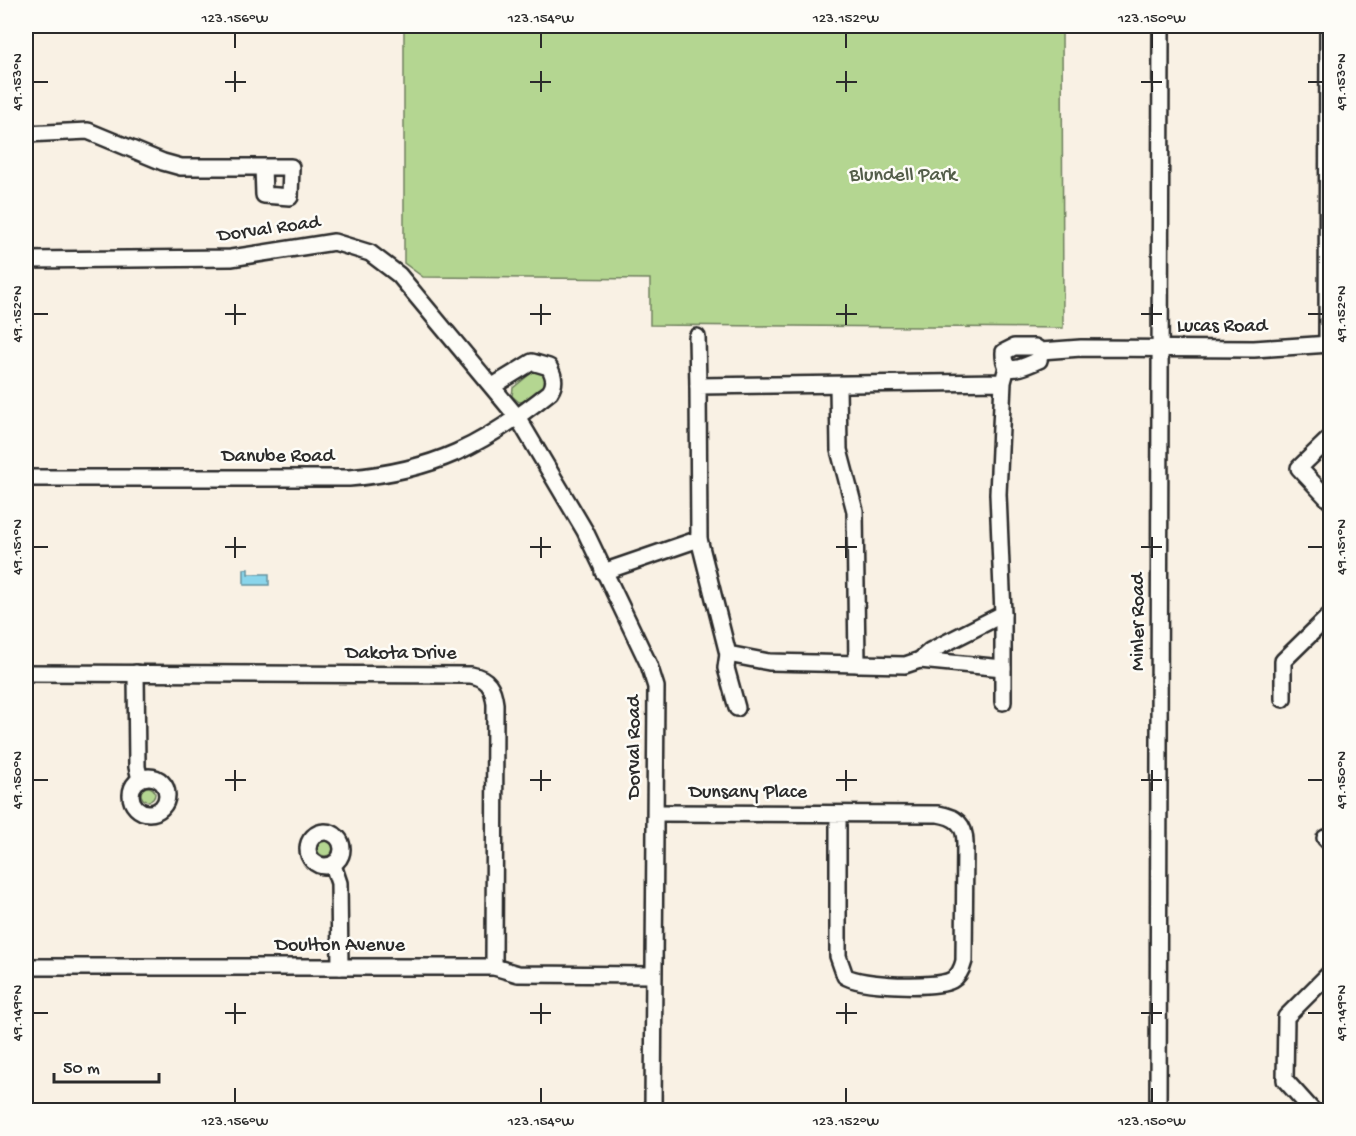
<svg xmlns="http://www.w3.org/2000/svg" width="1356" height="1136" font-family="'Gochi Hand',sans-serif">
	<style>
		.green { fill: #b4d691; stroke: #70805e; stroke-width: 1.5 }
		.water { fill: #8ad5eb; stroke: #64919e; stroke-width: 1.5 }
		.lines { fill: none; stroke-linecap: round; stroke-linejoin: round }
		.minor-casing { stroke: #2b2b2b; stroke-width: 20 }
		.minor { stroke: #fdfcf7; stroke-width: 15 }
		.ticks { fill: none; stroke: #2b2b2b; stroke-width: 2 }
		.labels { text-anchor: middle; dominant-baseline: central; stroke-width: 5; stroke-linejoin: round; paint-order: stroke }
		.park-label { font-size: 20px; fill: #545e4a; stroke: #fdfcf7 }
		.street-label { font-size: 20px; fill: #2b2b2b; stroke: #fdfcf7 }
		.neatline { fill: none; stroke: #2b2b2b; stroke-width: 2 }
		.ticks-label { font-size: 15px; text-anchor: middle; fill: #2b2b2b }
	</style>
	<rect width="100%" height="100%" fill="#f9f1e4"/>
	<filter id="ink" filterUnits="userSpaceOnUse"><feTurbulence type="fractalNoise" baseFrequency=".0167" numOctaves="2"/><feDisplacementMap in="SourceGraphic" scale="12" xChannelSelector="R" yChannelSelector="G"/><feConvolveMatrix kernelMatrix="1 2 1 2 8 2 1 2 1" color-interpolation-filters="sRGB"/></filter>
	<g filter="url(#ink)">
		<g class="green">
			<polygon points="404,26 1062,26 1063,328 650,325 650,279 423,277 404,263"/>
			<polygon points="535,370 545,375 547,385 527,401 519,402 512,396 513,388"/>
			<circle cx="148" cy="794" r="7"/>
			<circle cx="325" cy="848" r="8"/>
		</g>
		<polygon class="water" points="244,569 248,569 248,574 269,574 269,585 244,585"/>
		<g class="lines">
			<defs>
				<g id="minor">
					<polyline points="26,134 88,131 163,162 181,167 291,167 290,197 264,195 263,167"/>
					<polyline points="26,260 231,258 334,242 370,253 399,275 518,418 585,531 649,665 656,687 653,1110"/>
					<polyline points="697,337 698,386"/>
					<polyline points="1327,344 1328,26"/>
					<path d="M1014,347H1035L1041,351L1039,360C1024,366 1003,379 1004,352Z"/>
					<polyline points="1041,351 1081,348 1254,349 1330,344"/>
					<polyline points="1003,382 698,386 699,539 728,654 769,662 905,665 920,660 930,651 1003,614 998,494 1003,382 1007,367"/>
					<polyline points="838,386 839,450 855,511 857,664"/>
					<polyline points="1330,438 1299,468 1330,501"/>
					<path d="M26,478H349C434,471 484,445 550,392C556,383 554,376 549,367L532,362L493,386"/>
					<polyline points="603,572 699,539"/>
					<polyline points="728,654 726,668 737,708"/>
					<polyline points="920,660 1003,668"/>
					<path d="M26,673L471,675C488,678 493,687 495,704L494,967"/>
					<polyline points="136,673 137,767 140,779"/>
					<polyline points="1283,699 1283,661 1330,615"/>
					<polyline points="1003,702 1003,614"/>
					<circle cx="149" cy="795" r="18"/>
					<path d="M657,813L938,814C956,817 965,824 965,843L964,961C962,969 959,976 952,980C936,989 860,986 845,976L838,956V815"/>
					<circle cx="325" cy="849" r="17"/>
					<polyline points="1325,838 1330,843"/>
					<polyline points="333,865 339,883 340,967"/>
					<polyline points="26,967 494,967 518,974 653,975"/>
					<polyline points="1158,1110 1161,26"/>
					<polyline points="1312,1110 1285,1080 1286,1017 1330,973"/>
				</g>
			</defs>
			<use href="#minor" class="minor-casing"/>
			<use href="#minor" class="minor"/>
		</g>
	</g>
	<path class="ticks" d="M235,33V48M541,33V48M846,33V48M1152,33V48M235,71V92M541,71V92M846,71V92M1152,71V92M33,82H48M225,82H246M530,82H551M836,82H857M1141,82H1162M1308,82H1323M235,304V325M541,304V325M846,304V325M1152,304V325M33,314H48M225,314H246M530,314H551M836,314H857M1141,314H1162M1308,314H1323M235,537V558M541,537V558M846,537V558M1152,537V558M33,547H48M225,547H246M530,547H551M836,547H857M1141,547H1162M1308,547H1323M235,770V791M541,770V791M846,770V791M1152,770V791M33,780H48M225,780H246M530,780H551M836,780H857M1141,780H1162M1308,780H1323M235,1003V1024M541,1003V1024M846,1003V1024M1152,1003V1024M33,1013H48M225,1013H246M530,1013H551M836,1013H857M1141,1013H1162M1308,1013H1323M235,1088V1103M541,1088V1103M846,1088V1103M1152,1088V1103"/>
	<g class="labels">
		<g class="park-label">
			<text x="903" y="176">Blundell Park</text>
		</g>
		<g class="street-label">
			<text transform="translate(269 230) rotate(-8)">Dorval Road</text>
			<text x="1222" y="327">Lucas Road</text>
			<text x="278" y="457">Danube Road</text>
			<text transform="translate(1139 622) rotate(-90)">Minler Road</text>
			<text x="401" y="654">Dakota Drive</text>
			<text transform="translate(635 747) rotate(-90)">Dorval Road</text>
			<text x="748" y="793">Dunsany Place</text>
			<text x="340" y="946">Doulton Avenue</text>
		</g>
	</g>
	<rect width="1356" height="1136" fill="none" stroke="#fdfcf7" stroke-width="66"/>
	<path d="M54 1073v9h105v-9" fill="none" stroke="#2b2b2b" stroke-width="3"/>
	<text x="63" y="1073" font-size="18" fill="#2b2b2b" stroke="#fdfcf7" stroke-width="4.5" paint-order="stroke">50 m</text>
	<rect x="33" y="33" width="1290" height="1070" class="neatline"/>
	<g class="ticks-label">
		<text x="235" y="22">123.156°W</text>
		<text x="541" y="22">123.154°W</text>
		<text x="846" y="22">123.152°W</text>
		<text x="1152" y="22">123.150°W</text>
		<text transform="translate(16 82) rotate(-90)" y="5">49.153°N</text>
		<text transform="translate(1340 82) rotate(-90)" y="5">49.153°N</text>
		<text transform="translate(16 314) rotate(-90)" y="5">49.152°N</text>
		<text transform="translate(1340 314) rotate(-90)" y="5">49.152°N</text>
		<text transform="translate(16 547) rotate(-90)" y="5">49.151°N</text>
		<text transform="translate(1340 547) rotate(-90)" y="5">49.151°N</text>
		<text transform="translate(16 780) rotate(-90)" y="5">49.150°N</text>
		<text transform="translate(1340 780) rotate(-90)" y="5">49.150°N</text>
		<text transform="translate(16 1013) rotate(-90)" y="5">49.149°N</text>
		<text transform="translate(1340 1013) rotate(-90)" y="5">49.149°N</text>
		<text x="235" y="1125">123.156°W</text>
		<text x="541" y="1125">123.154°W</text>
		<text x="846" y="1125">123.152°W</text>
		<text x="1152" y="1125">123.150°W</text>
	</g>
</svg>
